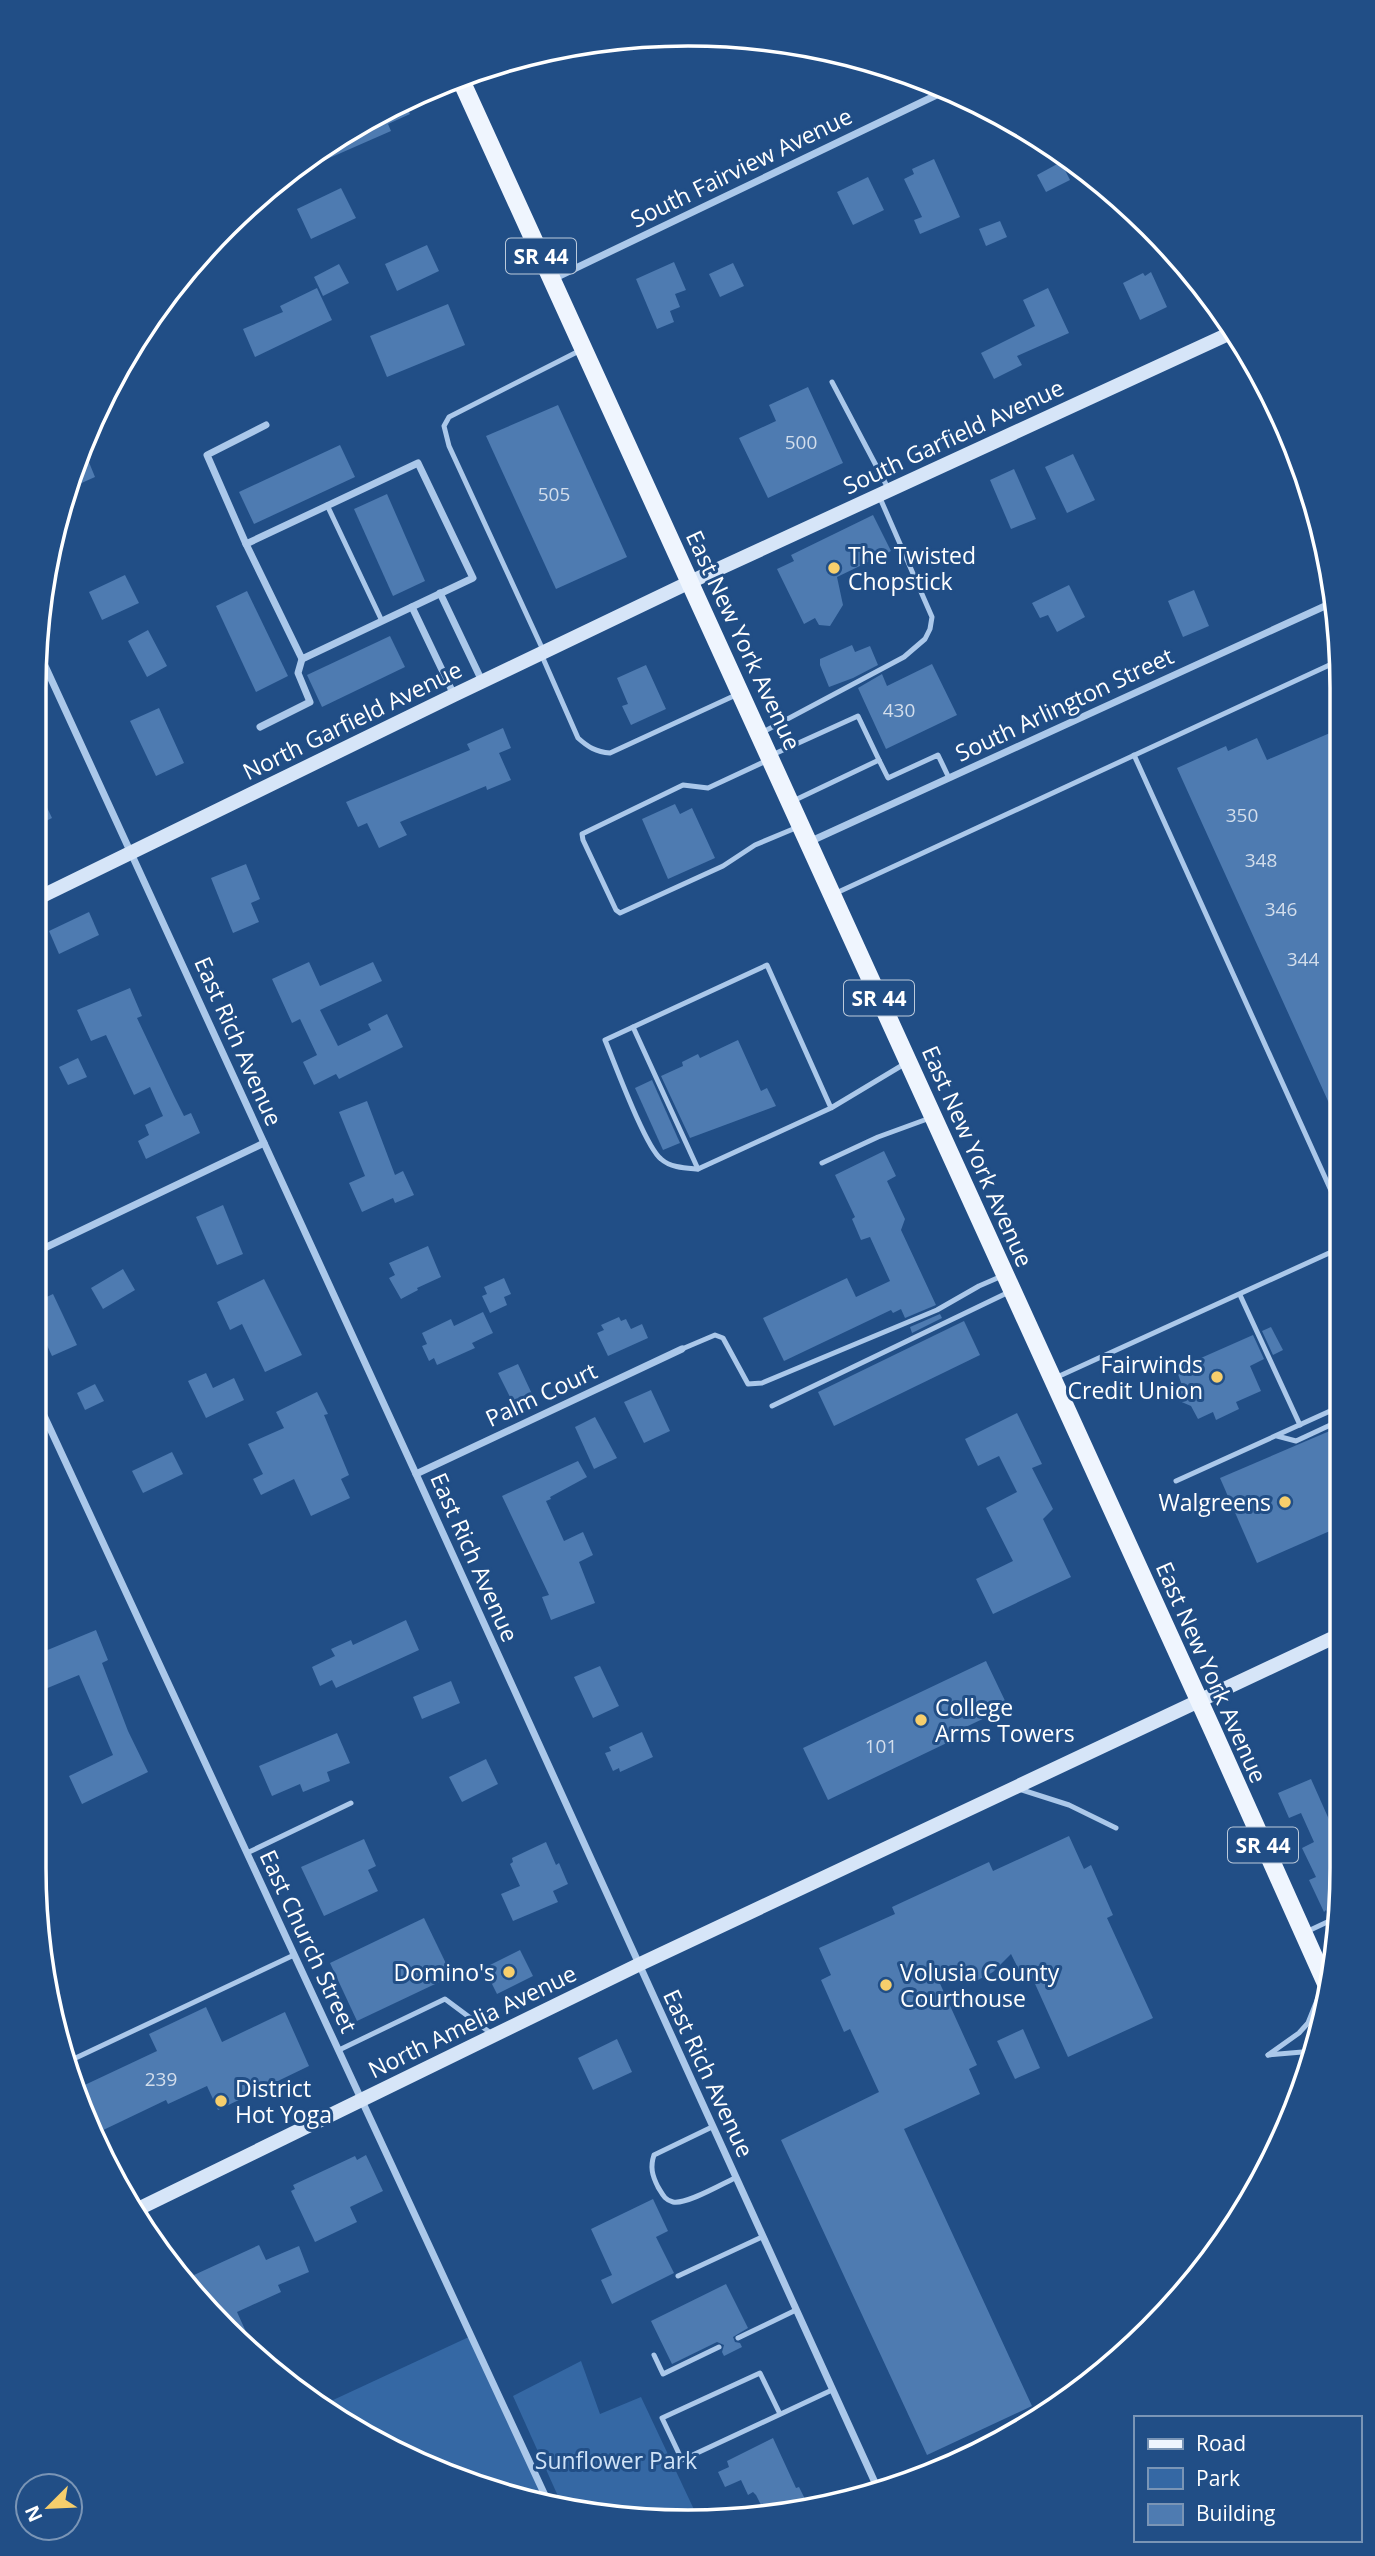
<svg xmlns="http://www.w3.org/2000/svg" width="1375" height="2556" font-family="'Open Sans',sans-serif">
	<style>
		.park { fill: #3568a4 }
		.building { fill: #4e7bb1 }
		.lines { fill: none; stroke-linecap: round; stroke-linejoin: round }
		.lane { stroke: #abc8ea; stroke-width: 5 }
		.street { stroke: #abc8ea; stroke-width: 7 }
		.secondary { stroke: #d6e5f8; stroke-width: 14 }
		.primary { stroke: #eff5fe; stroke-width: 18 }
		.poi-dot { fill: #f6ce6c; stroke: #214e86; stroke-width: 2.5 }
		.labels { text-anchor: middle; dominant-baseline: central; stroke-width: 6; stroke-linejoin: round; paint-order: stroke }
		.number-label { font-size: 19px; fill: #d3deec }
		.shield { fill: #214e86; stroke: #bccadb; stroke-width: 2 }
		.shield-label { font-size: 21px; font-weight: bold; fill: #fff }
		.street-label { font-size: 23px; fill: #fff; stroke: #214e86 }
		.poi-label { font-size: 23px; fill: #fff; stroke: #214e86; text-anchor: start }
		.park-label { font-size: 23px; fill: #cfe2f7; stroke: #214e86 }
		.rim { fill: none; stroke: #fff; stroke-width: 3.5 }
	</style>
	<rect width="100%" height="100%" fill="#214e86"/>
	<g class="park">
		<polygon points="471,2336 549,2504 519,2501 324,2413 318,2407"/>
		<polygon points="581,2361 600,2414 641,2397 698,2518 562,2505 513,2396"/>
	</g>
	<g class="building">
		<polygon points="403,99 410,114 388,124 391,131 318,163 313,154"/>
		<polygon points="934,159 960,217 920,234 914,220 922,217 904,179 914,174 912,169"/>
		<polygon points="1061,162 1070,180 1046,192 1037,175"/>
		<polygon points="868,177 884,210 853,225 837,192"/>
		<polygon points="341,188 356,218 311,239 297,209"/>
		<polygon points="1000,221 1007,237 986,246 979,229"/>
		<polygon points="427,245 439,271 397,291 385,264"/>
		<polygon points="674,262 686,290 675,294 680,307 670,311 674,322 657,329 636,279"/>
		<polygon points="733,263 744,286 720,297 709,274"/>
		<polygon points="339,264 349,283 323,296 314,277"/>
		<polygon points="1151,272 1167,307 1140,320 1123,283 1143,273 1145,276"/>
		<polygon points="317,288 332,320 255,357 243,329 283,312 280,306"/>
		<polygon points="1048,288 1069,333 1017,356 1022,365 994,379 981,353 1035,326 1023,300"/>
		<polygon points="448,304 465,345 387,377 370,336"/>
		<polygon points="808,387 843,463 768,498 739,438 776,421 769,405"/>
		<polygon points="558,405 627,557 556,589 486,436"/>
		<polygon points="340,445 355,477 254,524 239,492"/>
		<polygon points="84,450 95,477 68,489 75,471"/>
		<polygon points="1073,454 1095,500 1067,513 1045,467"/>
		<polygon points="1014,469 1036,519 1011,529 990,480"/>
		<polygon points="387,494 425,581 393,596 354,509"/>
		<polygon points="873,515 891,551 837,577 843,605 830,626 819,625 815,618 804,624 777,569 794,561 791,555"/>
		<polygon points="125,575 139,603 102,620 89,592"/>
		<polygon points="1069,585 1085,617 1057,632 1048,615 1040,618 1032,603"/>
		<polygon points="1194,590 1209,626 1183,637 1168,601"/>
		<polygon points="247,591 288,676 256,692 216,606"/>
		<polygon points="148,630 167,666 147,677 128,641"/>
		<polygon points="390,636 405,667 322,707 307,675"/>
		<polygon points="852,645 855,652 870,646 878,665 853,678 829,687 820,665 820,659"/>
		<polygon points="932,664 957,715 886,749 858,688 882,674 887,686"/>
		<polygon points="646,665 666,709 631,725 622,706 628,704 617,678"/>
		<polygon points="159,708 184,763 156,776 130,721"/>
		<polygon points="503,728 511,748 499,753 511,780 487,790 486,786 400,822 407,835 379,848 367,823 358,827 346,802 470,750 467,744"/>
		<polygon points="1337,730 1337,852 1338,1123 1177,768 1226,746 1228,751 1257,738 1267,760"/>
		<polygon points="34,780 52,818 34,827"/>
		<polygon points="675,804 680,814 692,808 715,858 668,879 642,819"/>
		<polygon points="246,864 260,899 251,903 259,922 233,933 211,878"/>
		<polygon points="89,912 99,935 59,954 49,931"/>
		<polygon points="309,962 320,986 373,962 382,981 320,1010 338,1046 371,1030 368,1024 387,1014 403,1047 339,1079 336,1074 314,1085 303,1062 317,1055 300,1019 292,1023 272,979"/>
		<polygon points="130,988 142,1016 137,1018 174,1096 184,1116 191,1113 200,1133 146,1159 138,1141 149,1135 145,1125 163,1116 150,1087 134,1095 106,1035 91,1041 77,1010"/>
		<polygon points="738,1040 761,1091 767,1088 776,1106 690,1138 661,1076 683,1066 682,1062 698,1054 700,1058"/>
		<polygon points="78,1058 87,1077 68,1085 59,1067"/>
		<polygon points="652,1080 680,1143 663,1150 635,1088"/>
		<polygon points="367,1101 395,1175 403,1171 414,1195 395,1203 393,1198 362,1212 349,1183 365,1176 339,1112"/>
		<polygon points="884,1151 896,1176 887,1181 905,1219 901,1230 936,1305 905,1318 901,1309 893,1313 891,1310 784,1361 763,1318 847,1278 856,1297 890,1281 870,1237 861,1240 852,1219 855,1217 835,1175"/>
		<polygon points="223,1205 243,1254 217,1265 196,1217"/>
		<polygon points="428,1246 441,1277 417,1288 418,1290 401,1299 389,1278 395,1275 389,1263"/>
		<polygon points="123,1269 135,1290 103,1309 91,1288"/>
		<polygon points="504,1278 511,1294 504,1297 507,1305 490,1313 482,1296 487,1294 484,1287"/>
		<polygon points="264,1279 302,1355 265,1372 242,1324 230,1330 217,1302"/>
		<polygon points="53,1294 77,1345 52,1356 34,1317 34,1303"/>
		<polygon points="483,1312 493,1333 472,1343 475,1348 437,1365 434,1358 429,1361 422,1346 427,1344 422,1333 451,1319 454,1326"/>
		<polygon points="940,1314 942,1318 912,1333 910,1327"/>
		<polygon points="619,1317 621,1321 626,1319 631,1329 642,1324 648,1338 608,1356 597,1333 604,1330 601,1325"/>
		<polygon points="964,1321 980,1355 834,1426 818,1392"/>
		<polygon points="1271,1327 1283,1350 1273,1355 1262,1331"/>
		<polygon points="1253,1335 1264,1359 1250,1366 1261,1391 1236,1402 1239,1409 1216,1420 1213,1412 1198,1419 1191,1406 1177,1400 1182,1385 1176,1369"/>
		<polygon points="518,1364 532,1394 513,1403 498,1373"/>
		<polygon points="206,1373 213,1388 234,1378 244,1400 206,1418 188,1381"/>
		<polygon points="95,1384 104,1401 85,1410 77,1393"/>
		<polygon points="651,1390 670,1431 644,1443 624,1402"/>
		<polygon points="317,1392 328,1414 324,1415 349,1475 341,1479 350,1498 311,1516 294,1479 261,1495 253,1479 263,1474 248,1444 284,1428 276,1412"/>
		<polygon points="1017,1413 1042,1464 1032,1468 1053,1509 1043,1519 1071,1577 993,1614 976,1579 1013,1561 986,1508 1017,1492 999,1456 978,1466 965,1439"/>
		<polygon points="595,1417 617,1458 594,1469 575,1427"/>
		<polygon points="1339,1427 1339,1527 1257,1563 1220,1478"/>
		<polygon points="172,1452 183,1474 143,1493 132,1471"/>
		<polygon points="578,1461 587,1477 550,1497 551,1499 546,1501 564,1541 583,1532 593,1555 579,1562 595,1603 551,1620 542,1597 549,1595 502,1496"/>
		<polygon points="406,1620 419,1650 336,1688 332,1680 320,1686 312,1667 335,1656 331,1649 351,1640 353,1645"/>
		<polygon points="96,1630 108,1660 102,1663 128,1731 148,1772 82,1804 69,1776 113,1755 79,1675 33,1694 33,1656"/>
		<polygon points="986,1661 1008,1707 953,1733 955,1739 828,1800 803,1748"/>
		<polygon points="600,1666 619,1706 593,1718 574,1677"/>
		<polygon points="451,1681 460,1703 422,1719 413,1697"/>
		<polygon points="642,1732 653,1757 620,1772 619,1768 613,1771 605,1753 611,1751 609,1747"/>
		<polygon points="337,1733 350,1763 327,1772 330,1781 303,1792 300,1784 272,1796 259,1766"/>
		<polygon points="486,1759 498,1784 462,1802 449,1777"/>
		<polygon points="1311,1779 1335,1833 1340,1831 1340,1911 1329,1916 1326,1910 1324,1912 1309,1880 1316,1877 1302,1848 1314,1842 1301,1813 1289,1818 1278,1793"/>
		<polygon points="1069,1836 1084,1869 1091,1865 1113,1915 1107,1918 1153,2018 1068,2057 1027,1966 1019,1970 1011,1954 993,1972 976,1981 965,1982 937,1977 977,2065 969,2069 980,2094 904,2129 1032,2406 927,2455 781,2140 879,2092 850,2029 844,2032 821,1980 831,1975 819,1948 895,1914 892,1907 989,1862 993,1871"/>
		<polygon points="364,1839 376,1866 368,1870 378,1891 324,1916 301,1867"/>
		<polygon points="546,1842 556,1865 559,1863 568,1884 553,1891 558,1902 513,1921 501,1894 520,1886 510,1864 513,1862 512,1858"/>
		<polygon points="424,1918 452,1976 357,2021 330,1963"/>
		<polygon points="520,1950 533,1976 497,1994 484,1968"/>
		<polygon points="206,2007 222,2042 285,2012 309,2066 218,2110 207,2086 168,2104 166,2100 97,2133 74,2090 157,2051 149,2034"/>
		<polygon points="1023,2029 1040,2068 1015,2079 997,2041"/>
		<polygon points="617,2039 632,2072 593,2090 578,2058"/>
		<polygon points="366,2155 383,2191 350,2207 357,2222 315,2242 291,2191 295,2189 293,2185 355,2156 357,2160"/>
		<polygon points="653,2199 668,2231 656,2237 674,2273 612,2304 601,2280 612,2275 591,2229"/>
		<polygon points="259,2245 266,2260 299,2246 309,2272 278,2285 281,2292 237,2312 252,2345 200,2296 203,2294 194,2275"/>
		<polygon points="726,2284 748,2328 733,2337 735,2342 740,2343 742,2347 724,2356 722,2352 724,2345 717,2342 672,2364 651,2321"/>
		<polygon points="773,2438 796,2488 799,2487 807,2503 765,2513 756,2495 753,2492 748,2495 741,2480 725,2487 718,2472 729,2467 727,2461"/>
	</g>
	<g class="lines">
		<g class="lane">
			<polyline points="832,382 889,490"/>
			<polyline points="327,505 382,621"/>
			<polyline points="543,650 449,446 444,426 449,417 581,350"/>
			<path d="M542,656L578,738C588,747 596,752 610,753L738,694"/>
			<polyline points="761,733 904,657 925,639 930,629 932,617 880,498"/>
			<polyline points="772,755 858,716 879,760"/>
			<polyline points="1134,755 1338,1206"/>
			<polyline points="768,760 708,788 683,785 582,834 583,840 616,910 620,913 723,866 755,845 798,827"/>
			<polyline points="793,801 879,760 888,778 938,755 949,778"/>
			<polyline points="834,894 1336,662"/>
			<polyline points="633,1027 698,1169"/>
			<path d="M831,1108L767,965L605,1040C615,1064 645,1146 661,1159C671,1168 686,1168 698,1169L831,1108L906,1063"/>
			<polyline points="822,1163 878,1137 930,1118"/>
			<polyline points="1240,1295 1300,1425"/>
			<polyline points="682,1349 715,1335 723,1338 748,1384 762,1383 937,1310 979,1286 1002,1276"/>
			<polyline points="1055,1378 1338,1249"/>
			<polyline points="772,1406 1009,1292"/>
			<polyline points="1277,1436 1296,1441 1339,1421"/>
			<polyline points="1176,1481 1339,1407"/>
			<polyline points="1019,1789 1069,1805 1116,1828"/>
			<polyline points="247,1853 351,1803"/>
			<polyline points="1306,1932 1340,1916"/>
			<polyline points="339,2050 445,1999 492,2034"/>
			<polyline points="1268,2055 1299,2033 1308,2023 1322,1988"/>
			<polyline points="1268,2055 1314,2051"/>
			<polyline points="65,2063 294,1955"/>
			<path d="M712,2127L654,2155C650,2167 652,2175 658,2187C662,2193 664,2200 673,2202C686,2205 722,2184 735,2178"/>
			<polyline points="678,2276 762,2237"/>
			<polyline points="738,2338 796,2310"/>
			<polyline points="654,2355 663,2374 719,2347"/>
			<polyline points="780,2414 760,2373 662,2418 682,2460 832,2390"/>
		</g>
		<g class="street">
			<polyline points="553,279 947,90"/>
			<polygon points="418,463 473,578 302,659 246,544"/>
			<polyline points="246,544 207,455 266,425"/>
			<polyline points="440,593 482,681"/>
			<polyline points="412,607 454,695"/>
			<polyline points="35,644 416,1474 877,2487"/>
			<polyline points="260,727 310,702 298,673 302,659"/>
			<polyline points="809,842 1336,601"/>
			<polyline points="34,1253 264,1143"/>
			<polyline points="34,1394 549,2504"/>
			<polyline points="416,1474 682,1349"/>
		</g>
		<g class="secondary">
			<polyline points="34,900 454,695 690,582 1235,331"/>
			<polyline points="138,2209 638,1965 1339,1635"/>
		</g>
		<polyline class="primary" points="460,78 1213,1731 1328,1988"/>
	</g>
	<g class="poi-dot">
		<circle cx="834" cy="568" r="7"/>
		<circle cx="1217" cy="1377" r="7"/>
		<circle cx="1285" cy="1502" r="7"/>
		<circle cx="921" cy="1720" r="7"/>
		<circle cx="509" cy="1972" r="7"/>
		<circle cx="886" cy="1985" r="7"/>
		<circle cx="221" cy="2101" r="7"/>
	</g>
	<g class="labels">
		<g class="number-label">
			<text x="801" y="442">500</text>
			<text x="554" y="494">505</text>
			<text x="899" y="710">430</text>
			<text x="1242" y="815">350</text>
			<text x="1261" y="860">348</text>
			<text x="1281" y="909">346</text>
			<text x="1303" y="959">344</text>
			<text x="881" y="1746">101</text>
			<text x="161" y="2079">239</text>
		</g>
		<g class="shield">
			<rect x="506" y="238.5" width="70" height="35" rx="5"/>
			<rect x="844" y="980.5" width="70" height="35" rx="5"/>
			<rect x="1228" y="1827.5" width="70" height="35" rx="5"/>
		</g>
		<g class="shield-label">
			<text x="541" y="256">SR 44</text>
			<text x="879" y="998">SR 44</text>
			<text x="1263" y="1845">SR 44</text>
		</g>
		<g class="street-label">
			<text transform="translate(741 167) rotate(-26)">South Fairview Avenue</text>
			<text transform="translate(953 436) rotate(-25)">South Garfield Avenue</text>
			<text transform="translate(744 640) rotate(65)">East New York Avenue</text>
			<text transform="translate(1064 704) rotate(-25)">South Arlington Street</text>
			<text transform="translate(352 720) rotate(-26)">North Garfield Avenue</text>
			<text transform="translate(239 1041) rotate(66)">East Rich Avenue</text>
			<text transform="translate(978 1156) rotate(66)">East New York Avenue</text>
			<text transform="translate(541 1394) rotate(-25)">Palm Court</text>
			<text transform="translate(475 1557) rotate(66)">East Rich Avenue</text>
			<text transform="translate(1212 1672) rotate(66)">East New York Avenue</text>
			<text transform="translate(309 1941) rotate(65)">East Church Street</text>
			<text transform="translate(472 2021) rotate(-26)">North Amelia Avenue</text>
			<text transform="translate(709 2073) rotate(65)">East Rich Avenue</text>
		</g>
		<g class="poi-label">
			<text x="848" y="555">The Twisted<tspan x="848" dy="26">Chopstick</tspan></text>
			<text x="1203" y="1364" text-anchor="end">Fairwinds<tspan x="1203" dy="26">Credit Union</tspan></text>
			<text x="1271" y="1502" text-anchor="end">Walgreens</text>
			<text x="935" y="1707">College<tspan x="935" dy="26">Arms Towers</tspan></text>
			<text x="495" y="1972" text-anchor="end">Domino's</text>
			<text x="900" y="1972">Volusia County<tspan x="900" dy="26">Courthouse</tspan></text>
			<text x="235" y="2088">District<tspan x="235" dy="26">Hot Yoga</tspan></text>
		</g>
		<g class="park-label">
			<text x="616" y="2460">Sunflower Park</text>
		</g>
	</g>
	<path d="M0 0H1375V2556H0ZM688 46H688A642 642 0 0 1 1330 688V1868A642 642 0 0 1 688 2510H688A642 642 0 0 1 46 1868V688A642 642 0 0 1 688 46Z" fill="#214e86" fill-rule="evenodd"/>
	<path class="rim" d="M688 46H688A642 642 0 0 1 1330 688V1868A642 642 0 0 1 688 2510H688A642 642 0 0 1 46 1868V688A642 642 0 0 1 688 46Z"/>
	<rect x="1134" y="2416" width="228" height="126" fill="#214e86" stroke="#7a95b6" stroke-width="2"/>
	<rect x="1148" y="2439" width="35" height="10" fill="#eff5fe" stroke="#7a95b6" stroke-width="2"/>
	<text x="1196" y="2451" font-size="21" fill="#ffffff">Road</text>
	<rect x="1148" y="2468" width="35" height="21" fill="#3568a4" stroke="#7a95b6" stroke-width="2"/>
	<text x="1196" y="2486" font-size="21" fill="#ffffff">Park</text>
	<rect x="1148" y="2504" width="35" height="21" fill="#4e7bb1" stroke="#7a95b6" stroke-width="2"/>
	<text x="1196" y="2521" font-size="21" fill="#ffffff">Building</text>
	<g transform="translate(49 2507) rotate(246)"><circle r="33" fill="#214e86" stroke="#7a95b6" stroke-width="2"/>
	<path d="M0-5L12 26L0 18L-12 26Z" fill="#f6ce6c"/>
	<text y="-10" font-size="19" font-weight="bold" text-anchor="middle" fill="#ffffff">N</text>
	</g>
</svg>
